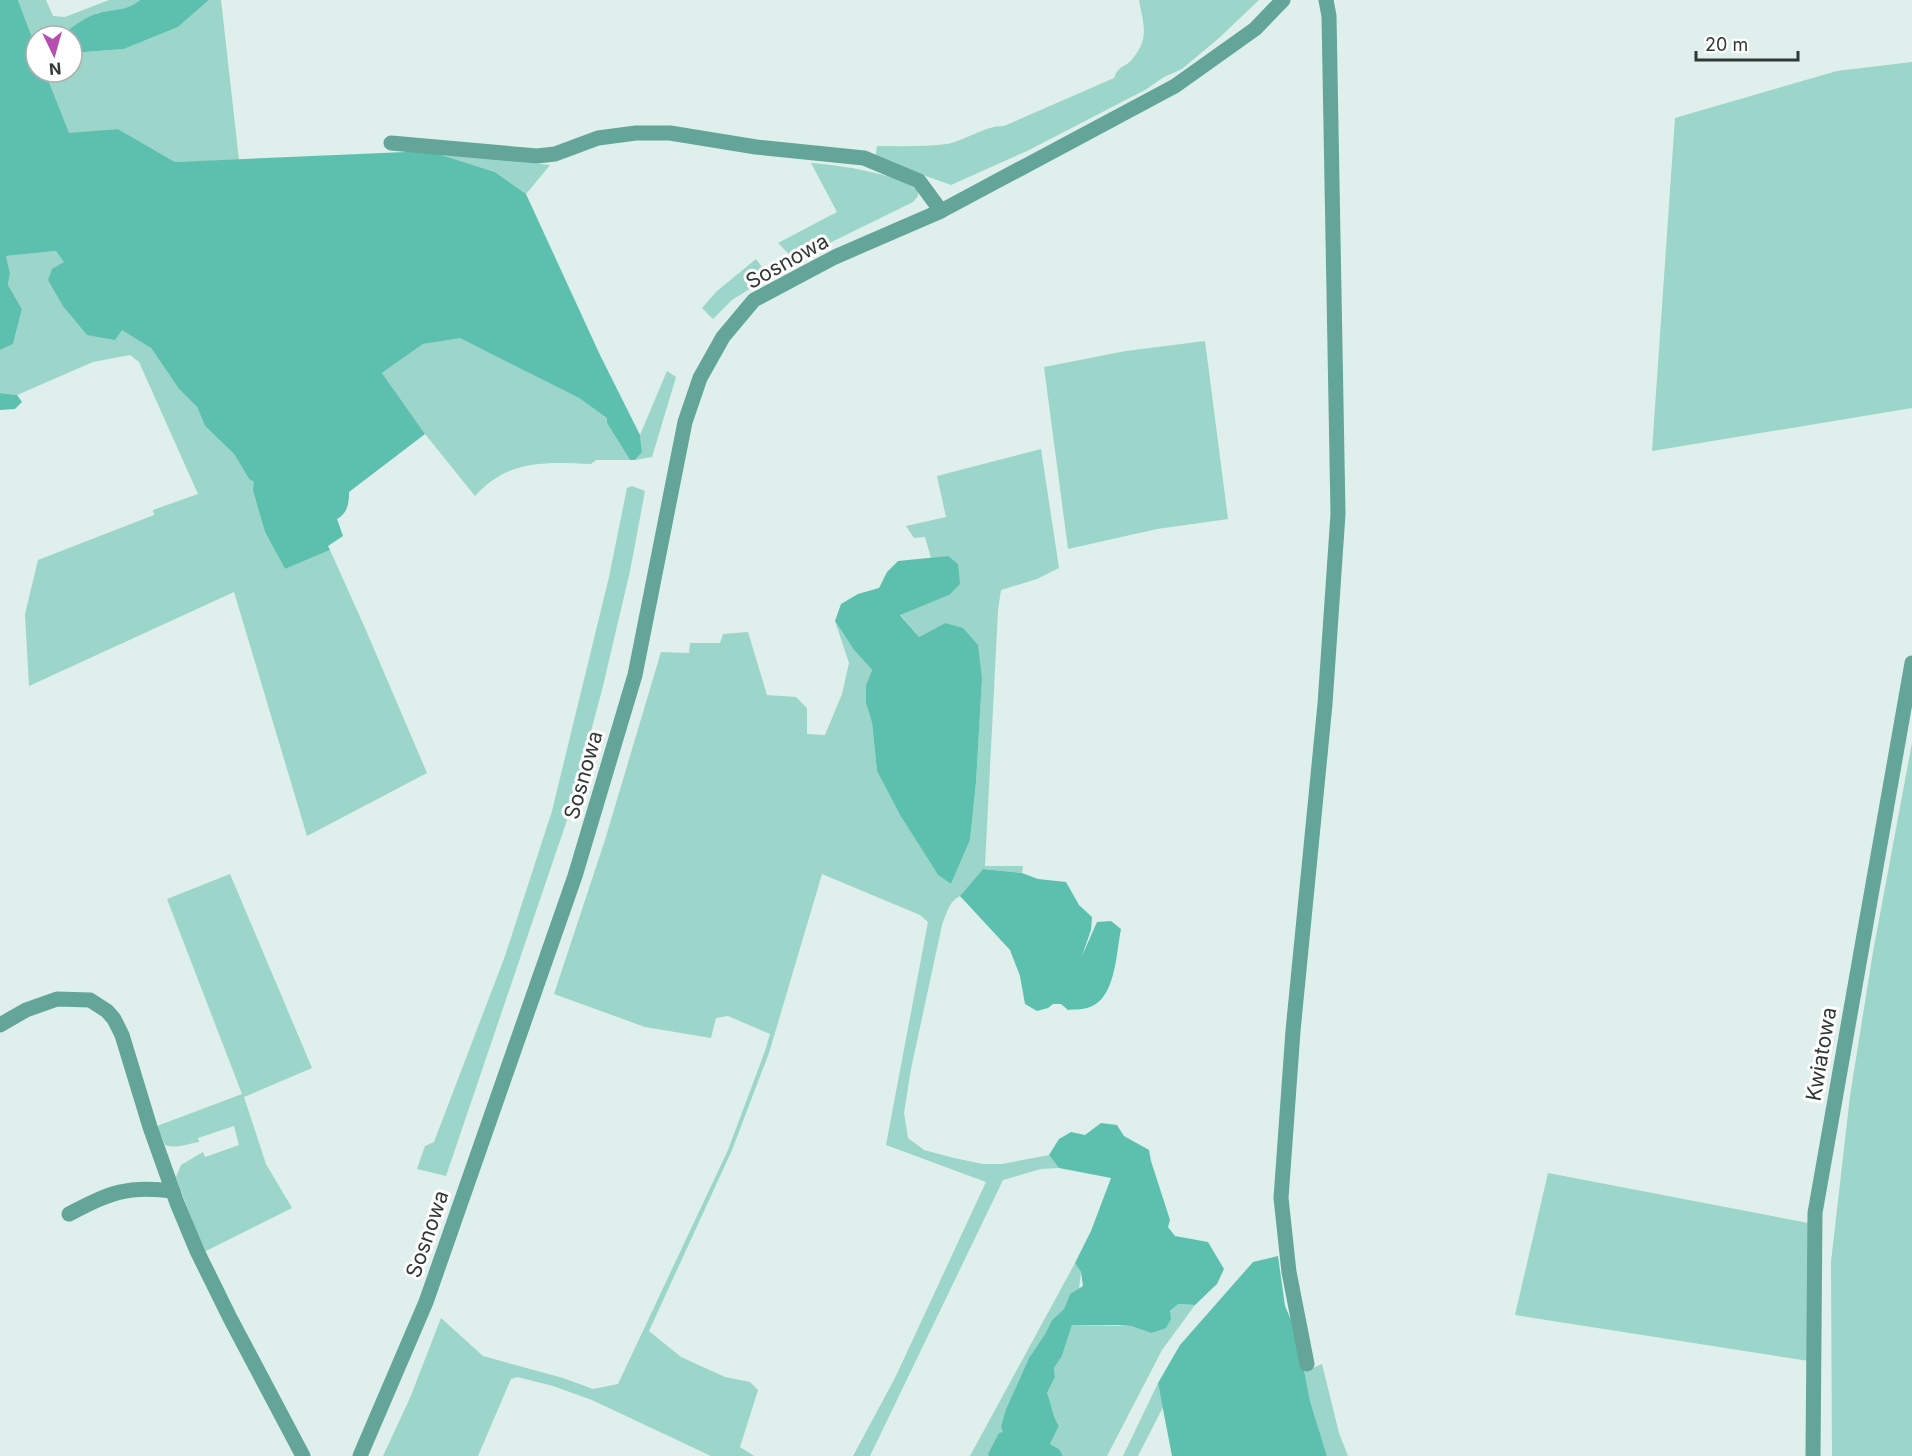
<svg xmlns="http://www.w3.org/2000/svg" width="1912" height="1456" font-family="Inter,sans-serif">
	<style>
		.green { fill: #9cd5c9 }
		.forest { fill: #5dc0af }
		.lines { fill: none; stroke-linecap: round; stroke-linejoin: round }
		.minor { stroke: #63a598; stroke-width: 15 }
		.labels { text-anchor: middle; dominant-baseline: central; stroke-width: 6; stroke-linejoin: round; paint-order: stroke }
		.street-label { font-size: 21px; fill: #313836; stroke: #fff }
	</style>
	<rect width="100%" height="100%" fill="#dfefeb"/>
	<g class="green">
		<polygon points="18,0 46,0 53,16 65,17 109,0 140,0 134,6 118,10 97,13 61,36 36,36 36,48"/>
		<polygon points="209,0 221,0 239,160 175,162 118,129 69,134 45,72 72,72 72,53 124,49 178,27"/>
		<path d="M1139,0H1259L1219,38L1182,69L1164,77L1145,90L1029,150L951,185L875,158L877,146C899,146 925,147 947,144C967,140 984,126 1004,126L1114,78C1119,64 1126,68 1133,58C1150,38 1143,23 1139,0Z"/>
		<polygon points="1912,62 1912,408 1652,451 1675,118 1837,71"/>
		<polygon points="429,151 550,165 526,194 495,172"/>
		<path d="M811,163C845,166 889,172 918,190V196L913,202L795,260L778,243L837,212Z"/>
		<polygon points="56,251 122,329 151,348 179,389 197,407 205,426 234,454 249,479 254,482 265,532 285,569 330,550 365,628 427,773 307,836 234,592 29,686 25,614 38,560 154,515 153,510 198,494 139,362 130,355 93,362 17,395 0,393 0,350 13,344 22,309 8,285 10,273 6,256"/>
		<polygon points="756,259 767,274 767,278 732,300 713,319 702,308 717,291"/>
		<path d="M460,337L579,398L608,418L607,423L630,460H596L591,464C545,462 509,459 475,496L425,434L382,373L423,344Z"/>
		<polygon points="1205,341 1228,519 1157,529 1068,549 1044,367 1126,351"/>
		<polygon points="667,371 676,377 652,457 635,460 642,452 640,435"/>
		<path d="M1041,449L1059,568L1037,579L1001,590L998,610L985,866H1023L1022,873L983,869L960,896C950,900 946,914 942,925L911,1069L904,1113L908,1138L924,1150L954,1158L983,1164H1002L1049,1155L1059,1168L1041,1169L1003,1180L870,1456H853L895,1378L986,1182L886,1145L928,922L920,915L822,874L769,1053L732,1150L649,1331L681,1357L725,1377L750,1382L758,1390L740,1447L754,1456H711L592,1400L553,1386L517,1377L511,1379L478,1456H383L410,1398L441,1318L483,1356L563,1378L593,1389L618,1384L728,1150L765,1051L770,1034L728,1016L716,1018L711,1038L645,1027L554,994L605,840L661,652L689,653L690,643H720L723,634L748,632L767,695L796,697L807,708V734L825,735L842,694L849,663L835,621L854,650L872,670L866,685V703L872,723L877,771L900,815L938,875L951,884L970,840L976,783L982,679L945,623L919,637L900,614L949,595L948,556L931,558L925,537L914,538L906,526L946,517L937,476Z"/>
		<polygon points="632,486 645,491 630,571 602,690 568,817 446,1176 417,1169 425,1146 434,1142 505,956 552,811 609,577 627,488"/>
		<polygon points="1912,743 1912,1456 1832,1456 1831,1262 1850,1096 1873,952"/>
		<path d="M230,874L312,1068L244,1097L266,1164L292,1208L204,1252L176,1177L181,1165L203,1152L205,1157L239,1145L234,1126L198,1138L199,1142C187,1144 176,1149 165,1145L157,1126L242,1094L167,899Z"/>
		<polygon points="1548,1173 1808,1223 1809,1361 1515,1315"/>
		<polygon points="1075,1263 1081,1272 1079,1289 1070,1294 1064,1309 1052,1320 1045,1334 1029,1358 1006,1409 1003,1433 989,1456 970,1456"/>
		<path d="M1177,1304L1195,1305L1162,1350L1107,1456H1063L1059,1449L1050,1444L1059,1426C1052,1415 1052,1405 1047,1393L1055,1377L1054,1368L1062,1356L1072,1325L1131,1326L1151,1333Z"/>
		<polygon points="1322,1364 1339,1433 1348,1456 1327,1456 1310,1401 1304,1372"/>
		<polygon points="1158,1383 1163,1407 1138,1456 1123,1456"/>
	</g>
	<g class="forest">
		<path d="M0,0H18L36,48V72H45L69,133L118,129L175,162L429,151L495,172L526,194L600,355L640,435L642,452L635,460H630L607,423V418L579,398L460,338L423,344L382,373L425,434L349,492C349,503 348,513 337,519L343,536L328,546L330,550L285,569L265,532L253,490L254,482L249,479L234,454L205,426L197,407L179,389L151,348L122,330L115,340L87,335L63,306L48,280L52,269L64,262L56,251L6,256L10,273L8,285L22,309L13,344L0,350Z"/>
		<path d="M140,0H209L178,27L124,49L72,53V36H61C71,28 86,16 99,13C114,9 128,11 140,0Z"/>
		<polygon points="0,393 17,395 22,402 15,409 0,410"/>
		<polygon points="948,556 958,564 960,584 949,595 900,615 919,637 945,623 963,628 978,645 982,679 976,783 970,840 951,884 938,875 900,815 877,771 872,723 866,703 866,685 872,670 854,650 835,621 841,604 858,594 879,588 887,572 898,561"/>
		<path d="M983,869L1022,873L1038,879L1066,882L1079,905L1092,917L1091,930L1082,956L1097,922L1111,921L1121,929C1116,953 1116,1001 1087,1008C1081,1010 1074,1009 1068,1010L1061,1004H1053L1048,1008L1037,1011L1025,1004L1020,976L1010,950L960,896Z"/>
		<path d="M1101,1123L1117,1125L1124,1136L1149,1150L1151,1161L1170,1220L1168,1227L1175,1236L1208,1242L1224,1269L1217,1284L1195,1305L1178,1304L1170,1311L1171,1319L1166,1328L1151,1333L1131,1326L1118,1325H1072L1062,1356L1054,1368L1055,1377L1047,1393C1052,1405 1052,1415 1059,1426L1050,1444L1059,1449L1063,1456H989L988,1454L999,1433L1003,1432L1001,1427L1006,1409L1029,1358L1045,1334L1052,1320L1064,1309L1070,1294L1083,1286L1081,1272L1075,1263L1091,1231L1111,1178L1059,1168L1049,1155L1059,1139L1071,1132L1085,1135Z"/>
		<polygon points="1278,1256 1285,1306 1297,1334 1310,1401 1327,1456 1172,1456 1158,1383 1180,1345 1253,1262"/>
	</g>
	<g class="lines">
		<g class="minor">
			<polyline points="391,143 537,156 555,154 598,138 636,133 670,133 756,147 864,158 919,181 941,211"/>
			<polyline points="0,1025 26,1010 57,999 90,1000 107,1011 114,1019 122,1035 150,1127 177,1203 197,1251 230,1318 303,1456"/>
			<path d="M69,1214C110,1193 126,1185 173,1191"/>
			<polyline points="1307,1364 1289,1272 1281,1198 1293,1031 1325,704 1338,514 1329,16 1326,0"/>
			<polyline points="360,1456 426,1302 575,876 635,675 685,422 700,378 723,337 754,300 835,257 941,211 1175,86 1255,29 1283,0"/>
			<polyline points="1813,1456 1815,1213 1912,663"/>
		</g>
	</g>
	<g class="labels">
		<g class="street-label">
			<text transform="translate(787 261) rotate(-29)">Sosnowa</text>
			<text transform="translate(583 775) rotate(-74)">Sosnowa</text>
			<text transform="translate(1821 1054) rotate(-80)">Kwiatowa</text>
			<text transform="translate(427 1234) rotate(-71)">Sosnowa</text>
		</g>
	</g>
	<g transform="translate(54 54) rotate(175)"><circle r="28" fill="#ffffff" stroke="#adafaf" stroke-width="1.5"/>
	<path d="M0-4.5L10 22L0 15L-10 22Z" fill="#b74daf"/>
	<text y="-9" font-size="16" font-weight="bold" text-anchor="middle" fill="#313836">N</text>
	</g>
	<path d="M1696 51v9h102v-9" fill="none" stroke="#313836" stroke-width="3"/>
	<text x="1705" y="51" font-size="18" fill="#313836" stroke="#ffffff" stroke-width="4.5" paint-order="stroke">20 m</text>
</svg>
